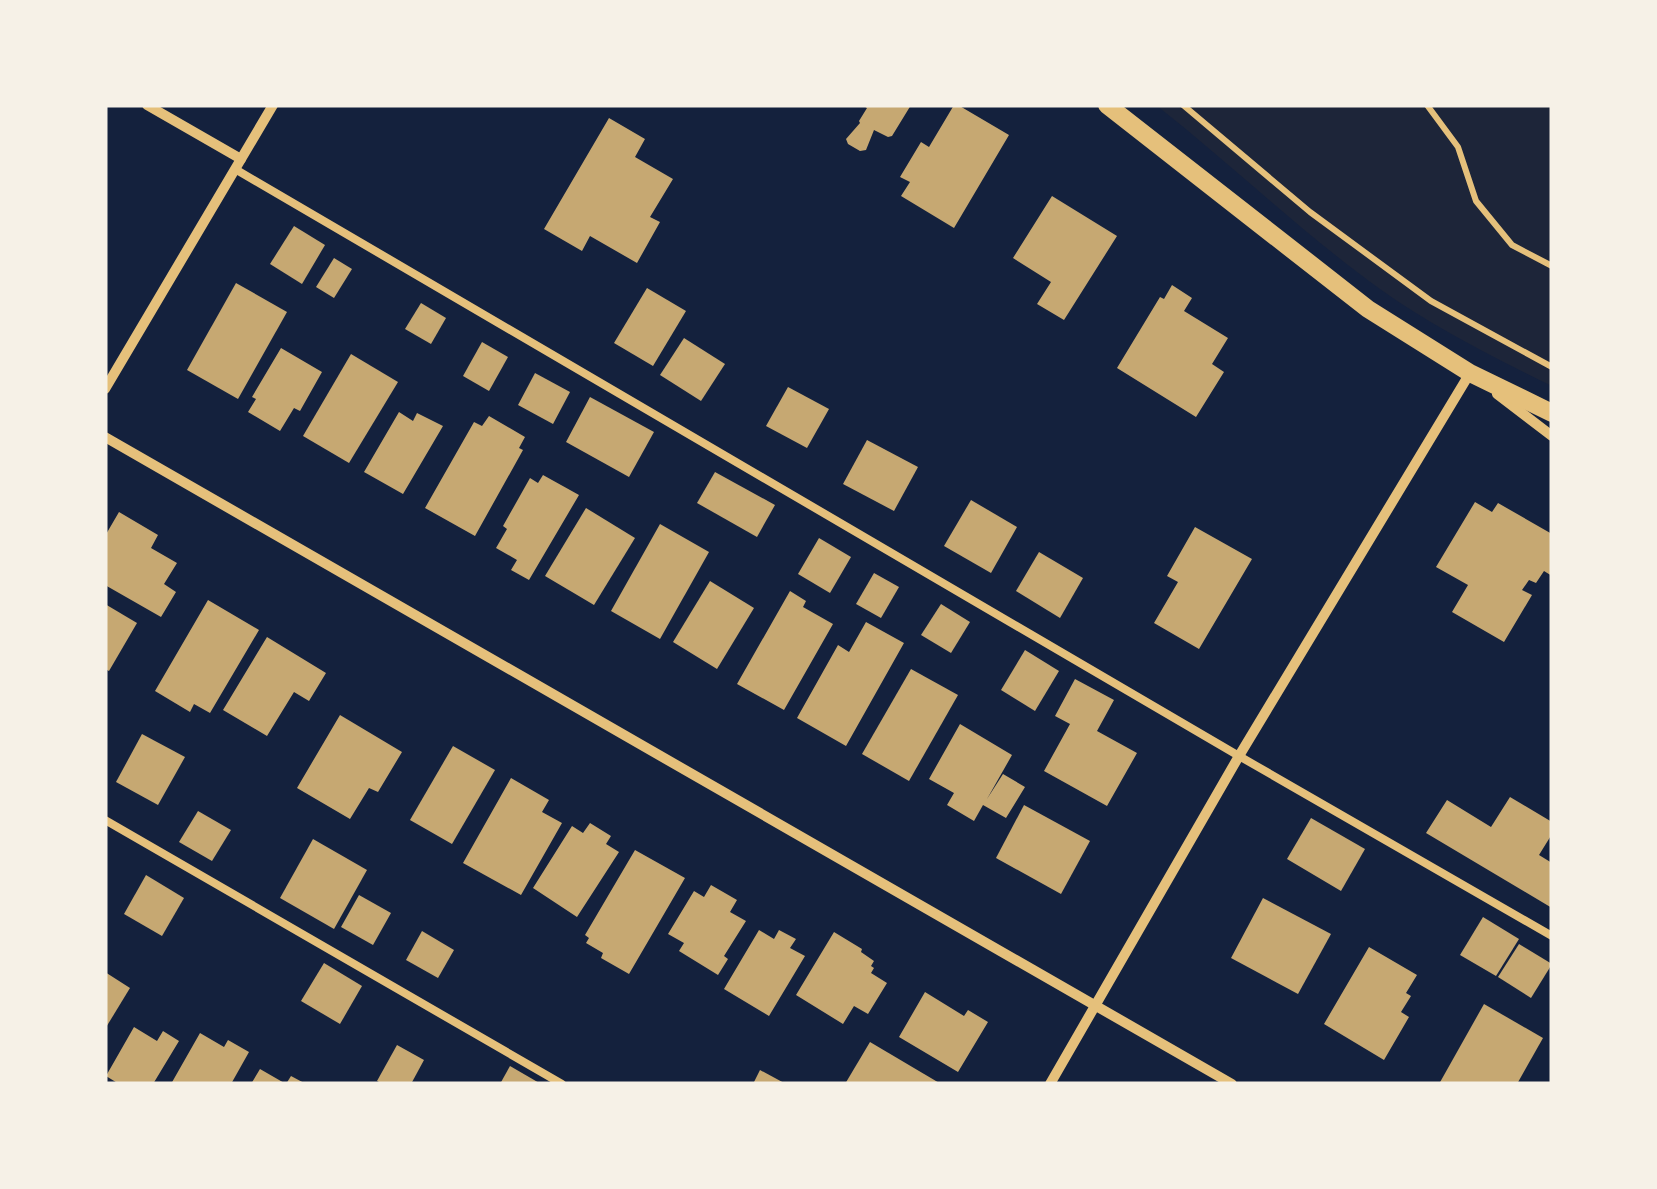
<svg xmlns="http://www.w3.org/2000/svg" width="1657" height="1189" font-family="'Nunito Sans',sans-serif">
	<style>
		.green { fill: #1d2539 }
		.building { fill: #c6a872 }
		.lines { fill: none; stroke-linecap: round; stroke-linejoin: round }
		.path { stroke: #e5c07b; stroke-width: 6 }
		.service { stroke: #e5c07b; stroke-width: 8 }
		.minor { stroke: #e5c07b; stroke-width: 10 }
		.tertiary { stroke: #e5c07b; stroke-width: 18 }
	</style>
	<rect width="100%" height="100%" fill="#14213d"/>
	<path class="green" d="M1156,105H1552V386C1493,357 1433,327 1380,289C1301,232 1232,165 1156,105Z"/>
	<g class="building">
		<polygon points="862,105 911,105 892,136 888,137 874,130 866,150 860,151 848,144 846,139 860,123 859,121 867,108"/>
		<polygon points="954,105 958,105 1009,135 954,228 901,196 910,182 900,177 921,142 929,147"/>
		<polygon points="609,118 645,139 635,157 673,179 650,217 660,222 637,263 590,236 582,251 544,229"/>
		<polygon points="1052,196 1117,236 1064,320 1037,304 1051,282 1013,258"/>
		<polygon points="294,226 325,245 302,284 270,264"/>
		<polygon points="334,258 352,269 334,298 316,287"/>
		<polygon points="236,283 287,312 238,399 187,370"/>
		<polygon points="1172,285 1192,298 1184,311 1228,338 1212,364 1224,372 1196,417 1117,368 1160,297 1164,299"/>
		<polygon points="647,288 686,311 653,366 614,343"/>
		<polygon points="421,303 446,318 431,344 405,329"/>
		<polygon points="684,338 725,364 701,401 660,375"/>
		<polygon points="482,342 508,357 489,391 463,376"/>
		<polygon points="281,348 322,372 300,411 294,408 280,431 248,412 256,399 252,397"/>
		<polygon points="351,354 398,382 349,463 303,436"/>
		<polygon points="535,373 570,392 553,424 518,405"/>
		<polygon points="788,387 829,409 807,448 766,426"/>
		<polygon points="590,397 654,432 629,477 566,442"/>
		<polygon points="399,412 413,421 417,413 443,426 403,494 364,472"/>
		<polygon points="489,416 525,437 519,448 523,450 475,536 425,508 474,422 482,426"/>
		<polygon points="867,440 918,467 894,511 843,484"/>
		<polygon points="715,472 775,505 757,537 697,503"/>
		<polygon points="543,475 579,495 529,580 511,570 517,560 496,548 507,529 503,526 530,478 538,483"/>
		<polygon points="971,500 1017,527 991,573 944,546"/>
		<polygon points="1475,502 1492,512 1498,503 1552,534 1552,576 1544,571 1536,583 1529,580 1522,590 1532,595 1504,642 1452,612 1468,585 1436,567"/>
		<polygon points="586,508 635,538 594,605 545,576"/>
		<polygon points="119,512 158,535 151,548 177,563 164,584 176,592 161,617 105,585 105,536"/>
		<polygon points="660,524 709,552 660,639 611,611"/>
		<polygon points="1195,527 1252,559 1199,649 1154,623 1178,582 1167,576"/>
		<polygon points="819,538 851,557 830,593 798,574"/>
		<polygon points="1039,552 1083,578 1060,618 1016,591"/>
		<polygon points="874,573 899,587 881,618 856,604"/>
		<polygon points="710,581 754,608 717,669 673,642"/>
		<polygon points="790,591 806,601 803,607 833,624 784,710 737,684"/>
		<polygon points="208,600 259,630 210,713 194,704 190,712 155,691"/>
		<polygon points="105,604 137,623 109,671 105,669"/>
		<polygon points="941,604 970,622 951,653 921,635"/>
		<polygon points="866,622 904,643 846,746 797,718 838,645 849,652"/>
		<polygon points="267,637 326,673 309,701 294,692 267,736 223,710"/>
		<polygon points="1025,650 1059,671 1035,711 1001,690"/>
		<polygon points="911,669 958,695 909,781 862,754"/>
		<polygon points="1075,679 1114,700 1097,731 1137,753 1107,806 1044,771 1070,724 1055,716"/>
		<polygon points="340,715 402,752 378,792 369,788 350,819 297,788"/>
		<polygon points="960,724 1012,755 987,799 1003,774 1025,787 1006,818 983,805 974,821 947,805 954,793 929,779"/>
		<polygon points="142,734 185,757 158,805 116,782"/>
		<polygon points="453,746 495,770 452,844 410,820"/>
		<polygon points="511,778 549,800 542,812 562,823 521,895 463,863"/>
		<polygon points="1510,797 1552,822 1552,834 1539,855 1552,863 1552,908 1426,833 1447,800 1491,827"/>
		<polygon points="1024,805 1090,841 1061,894 996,858"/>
		<polygon points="198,811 231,830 212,861 179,842"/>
		<polygon points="1311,818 1365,849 1341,891 1287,859"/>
		<polygon points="590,823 611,836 606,844 619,852 577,917 533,888 572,826 583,833"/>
		<polygon points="313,839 367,870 334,929 280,898"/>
		<polygon points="635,850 685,878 629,974 601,958 603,953 586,943 589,938 585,935"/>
		<polygon points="146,875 184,898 162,936 124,914"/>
		<polygon points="711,885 737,900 730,912 746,921 724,956 728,959 718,975 679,951 684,943 668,934 694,891 704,897"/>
		<polygon points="359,895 391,913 373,945 341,927"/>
		<polygon points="1263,898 1331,934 1298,994 1231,958"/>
		<polygon points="1483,917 1519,939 1496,976 1460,955"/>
		<polygon points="759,930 774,939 779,930 796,939 790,948 805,956 769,1016 724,989"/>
		<polygon points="422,931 454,950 438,978 406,960"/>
		<polygon points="834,932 862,949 861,952 874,961 871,966 874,968 871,973 887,983 868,1014 854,1006 843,1024 796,995"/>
		<polygon points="1519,944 1552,964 1531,998 1498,977"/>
		<polygon points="1369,947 1417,975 1406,993 1411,996 1401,1012 1409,1017 1384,1060 1324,1024"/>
		<polygon points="324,963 362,986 340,1024 301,1001"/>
		<polygon points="105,972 130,988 105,1029"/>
		<polygon points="925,992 964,1016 968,1010 988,1022 958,1072 899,1037"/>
		<polygon points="1484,1004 1543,1038 1517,1084 1439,1084"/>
		<polygon points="134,1027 157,1041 163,1031 179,1041 153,1084 119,1084 106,1076"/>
		<polygon points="200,1033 224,1047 228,1040 249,1052 231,1084 171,1084"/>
		<polygon points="870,1042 941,1084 845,1084"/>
		<polygon points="397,1045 424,1060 411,1084 383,1084 377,1081"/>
		<polygon points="510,1066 541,1084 500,1084"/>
		<polygon points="260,1069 286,1084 291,1076 306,1084 251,1084"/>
		<polygon points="760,1070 786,1084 753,1084"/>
	</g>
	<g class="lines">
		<g class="path">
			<polyline points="1183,105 1310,212 1431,301 1552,367"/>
			<polyline points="1427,105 1458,147 1476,201 1512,245 1552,266"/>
		</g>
		<g class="service">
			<polyline points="235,169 1239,756 1552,936"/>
			<polyline points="105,820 562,1084"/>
		</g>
		<g class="minor">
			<polyline points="147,105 241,159"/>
			<polyline points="105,389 273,105"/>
			<polyline points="1497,394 1552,436"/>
			<polyline points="105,437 1232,1084"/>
			<polyline points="1050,1084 1239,756 1470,373 1472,374"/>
		</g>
		<polyline class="tertiary" points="1107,105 1368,309 1470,373 1552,413"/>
	</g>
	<rect width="1657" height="1189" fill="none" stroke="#f6f1e7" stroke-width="215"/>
</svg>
